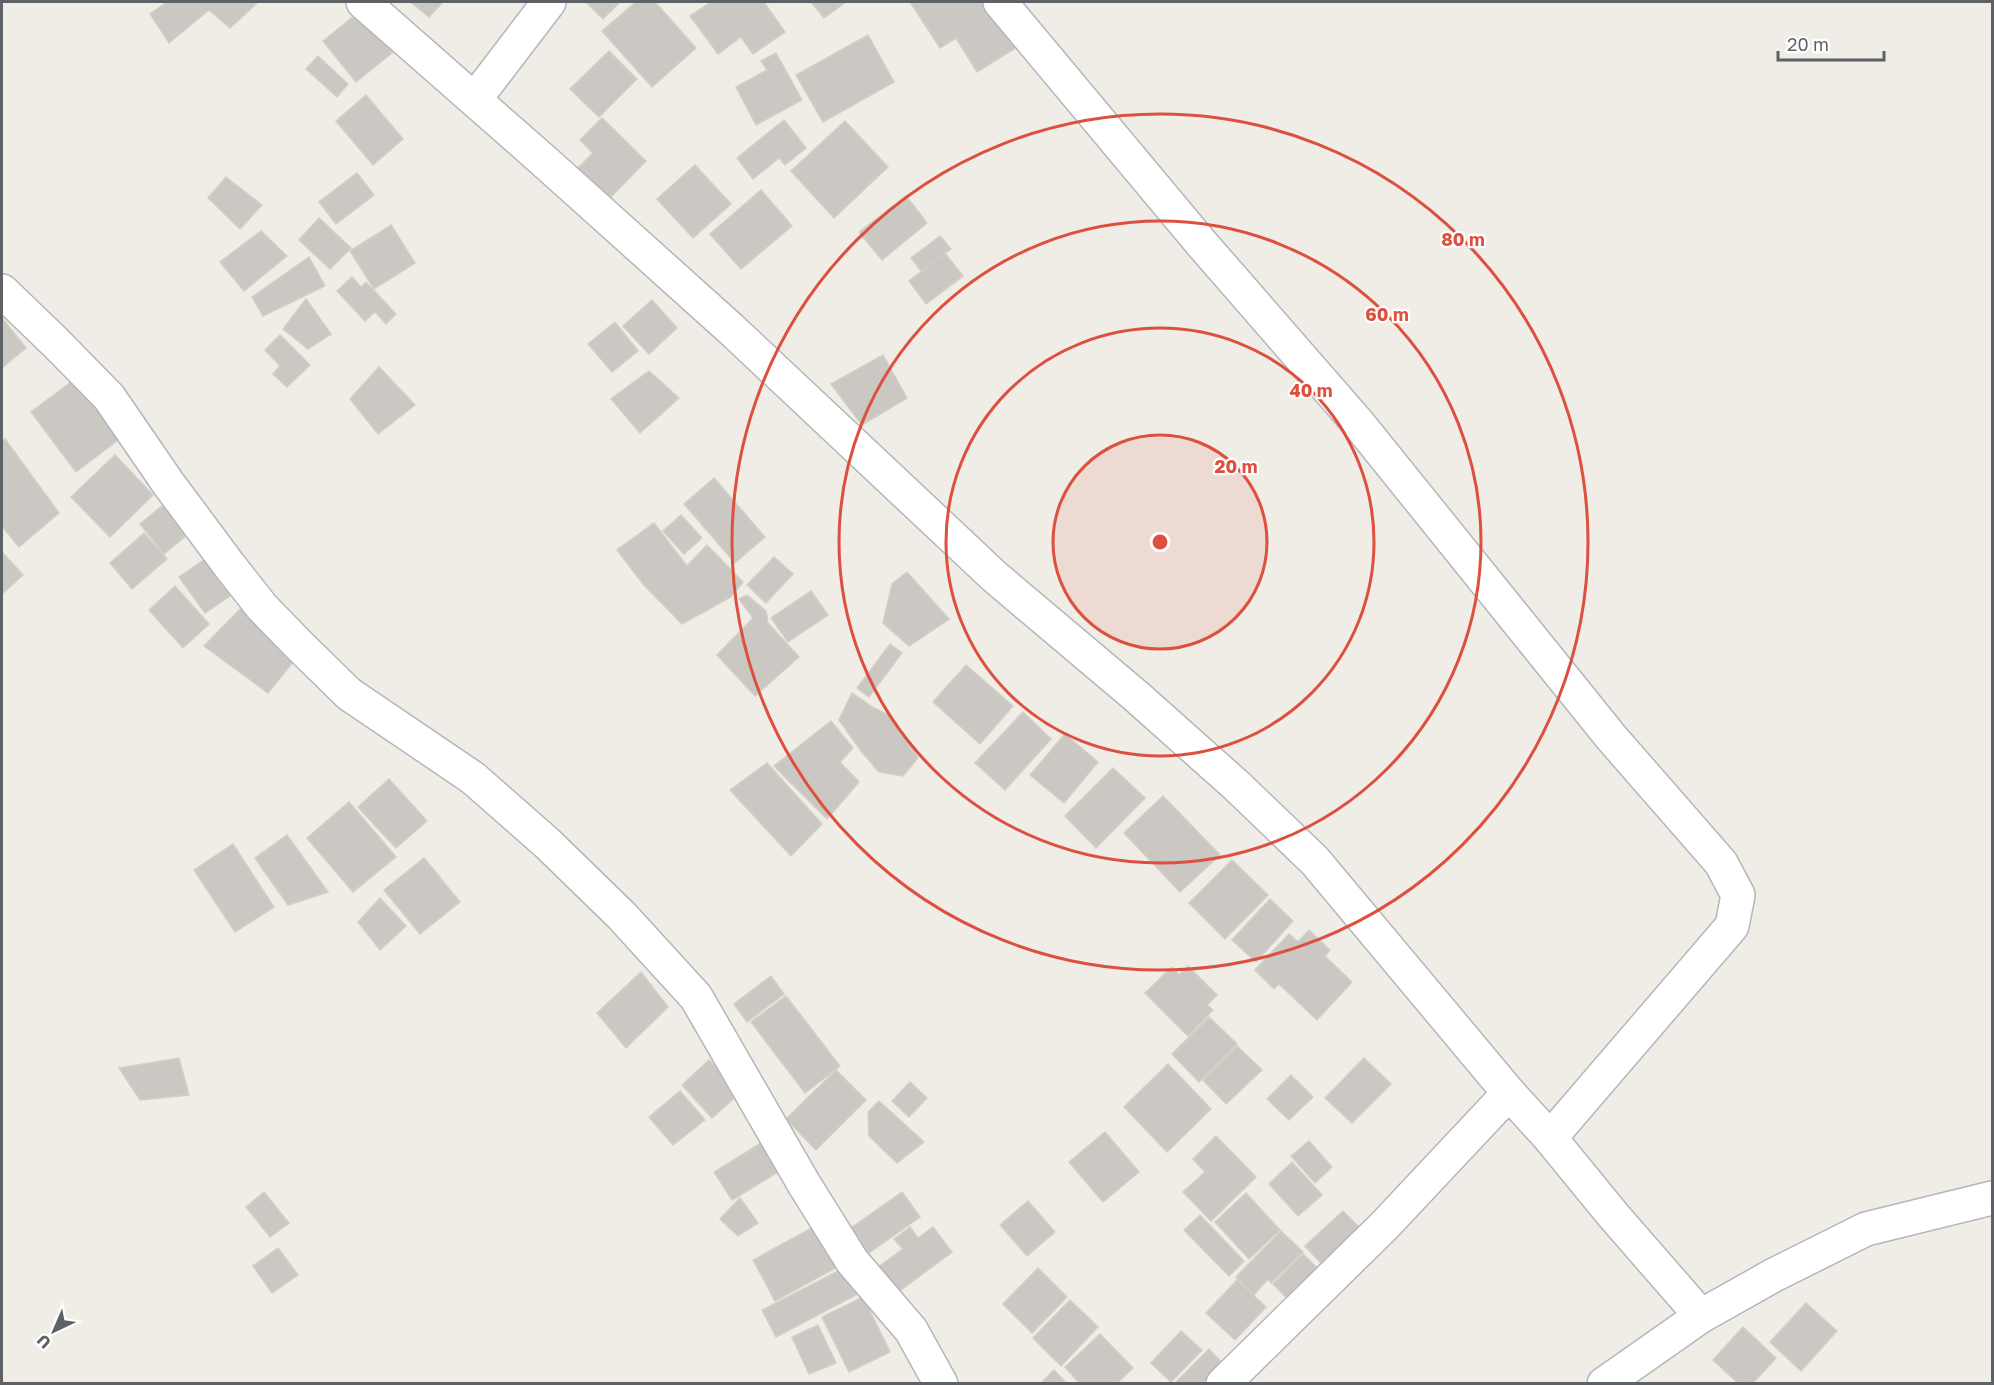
<svg xmlns="http://www.w3.org/2000/svg" width="1994" height="1385" font-family="'Golos Text',sans-serif">
	<style>
		.building { fill: #cbc8c3; stroke: #d3cfc5; stroke-width: 1.5 }
		.lines { fill: none; stroke-linecap: round; stroke-linejoin: round }
		.minor-casing { stroke: #b3b6ba; stroke-width: 36 }
		.tertiary-casing { stroke: #b3b6ba; stroke-width: 36 }
		.minor { stroke: #fff; stroke-width: 33 }
		.tertiary { stroke: #fff; stroke-width: 33 }
		.ring { fill: none; stroke: #dd4f3e; stroke-width: 3 }
		.centre { fill: #dd4f3e; stroke: #fff; stroke-width: 3 }
		.ring-label { font-size: 18px; text-anchor: middle; font-weight: bold; fill: #dd4f3e; stroke: #fff; stroke-width: 4.5; stroke-linejoin: round; paint-order: stroke }
	</style>
	<rect width="100%" height="100%" fill="#efede6"/>
	<g class="building">
		<polygon points="167,2 256,2 257,3 230,28 209,10 169,43 150,14"/>
		<polygon points="411,2 443,2 429,17"/>
		<polygon points="586,2 620,2 603,19"/>
		<polygon points="636,2 655,2 696,48 652,87 602,31"/>
		<polygon points="711,2 764,2 785,32 753,54 741,37 718,54 690,16"/>
		<polygon points="811,2 846,2 824,18"/>
		<polygon points="910,2 990,2 1019,46 977,72 956,38 940,48"/>
		<polygon points="359,12 392,53 356,82 323,41"/>
		<polygon points="868,35 894,82 823,122 796,75"/>
		<polygon points="609,51 637,79 599,117 570,89"/>
		<polygon points="776,53 802,100 756,125 736,87 767,70 761,61"/>
		<polygon points="318,56 348,84 337,97 306,69"/>
		<polygon points="366,95 403,139 373,165 336,121"/>
		<polygon points="602,118 646,161 608,200 577,169 593,153 580,140"/>
		<polygon points="784,120 806,148 785,165 779,158 753,179 737,158"/>
		<polygon points="845,121 888,167 834,218 791,171"/>
		<polygon points="695,165 731,204 693,238 657,199"/>
		<polygon points="357,173 374,195 336,224 319,202"/>
		<polygon points="226,177 262,205 240,229 208,198"/>
		<polygon points="761,190 792,226 741,269 710,234"/>
		<polygon points="906,196 927,223 882,260 859,232"/>
		<polygon points="319,218 351,248 330,269 299,240"/>
		<polygon points="391,225 415,263 374,289 350,251"/>
		<polygon points="261,231 287,256 244,291 220,262"/>
		<polygon points="940,236 951,249 921,271 911,258"/>
		<polygon points="945,253 963,276 926,304 909,281"/>
		<polygon points="309,257 325,286 263,316 252,297"/>
		<polygon points="352,277 361,287 366,282 396,314 386,324 375,312 365,321 337,291"/>
		<polygon points="306,299 331,334 308,349 283,329"/>
		<polygon points="652,300 677,328 649,354 623,326"/>
		<polygon points="2,318 26,348 2,368"/>
		<polygon points="615,322 638,351 612,372 588,344"/>
		<polygon points="280,335 310,365 287,387 273,374 280,366 265,350"/>
		<polygon points="883,355 907,398 862,425 831,384"/>
		<polygon points="379,367 415,405 378,434 350,399"/>
		<polygon points="649,371 679,398 640,433 611,399"/>
		<polygon points="78,377 123,436 76,472 31,412"/>
		<polygon points="5,439 59,513 19,547 2,526 2,442"/>
		<polygon points="115,455 153,495 110,537 71,497"/>
		<polygon points="714,478 765,537 735,563 684,504"/>
		<polygon points="168,501 192,531 164,554 140,524"/>
		<polygon points="681,515 702,538 684,554 663,531"/>
		<polygon points="654,523 687,566 707,545 743,582 731,597 682,624 643,584 617,550"/>
		<polygon points="144,533 167,559 132,589 110,563"/>
		<polygon points="2,552 23,575 2,594"/>
		<polygon points="211,555 236,592 205,613 179,577"/>
		<polygon points="774,557 793,574 766,603 747,585"/>
		<polygon points="907,572 949,619 909,646 883,623 892,584"/>
		<polygon points="175,586 209,624 183,648 149,610"/>
		<polygon points="811,591 828,615 788,642 771,618"/>
		<polygon points="747,595 766,611 768,623 799,657 755,696 717,655 753,618 739,599"/>
		<polygon points="245,604 298,656 268,693 204,646"/>
		<polygon points="890,644 902,653 869,697 857,688"/>
		<polygon points="966,665 1013,706 980,744 933,702"/>
		<polygon points="852,693 874,708 887,714 918,758 903,776 879,772 861,751 839,720"/>
		<polygon points="1023,712 1051,739 1005,790 975,763"/>
		<polygon points="831,721 853,748 840,762 859,782 827,819 774,766"/>
		<polygon points="1065,734 1098,762 1064,803 1030,775"/>
		<polygon points="767,763 822,824 791,856 730,790"/>
		<polygon points="1113,768 1145,798 1096,848 1065,816"/>
		<polygon points="389,779 427,821 396,848 358,807"/>
		<polygon points="1163,796 1220,855 1180,892 1124,833"/>
		<polygon points="349,802 396,857 353,892 307,838"/>
		<polygon points="287,835 328,892 288,905 255,858"/>
		<polygon points="233,844 274,907 235,932 194,870"/>
		<polygon points="424,858 460,902 420,934 384,890"/>
		<polygon points="1232,860 1268,895 1225,939 1189,903"/>
		<polygon points="380,898 406,926 380,950 358,922"/>
		<polygon points="1270,899 1293,921 1256,962 1232,940"/>
		<polygon points="1309,930 1330,950 1325,956 1352,982 1317,1020 1279,984 1274,989 1255,970 1289,934 1298,942"/>
		<polygon points="1188,966 1217,995 1207,1005 1213,1010 1188,1036 1145,993 1172,967 1179,975"/>
		<polygon points="641,972 668,1007 626,1048 597,1013"/>
		<polygon points="771,976 784,994 747,1022 734,1004"/>
		<polygon points="786,996 840,1066 805,1093 751,1022"/>
		<polygon points="1209,1017 1237,1044 1199,1082 1172,1054"/>
		<polygon points="1237,1046 1262,1070 1226,1104 1203,1080"/>
		<polygon points="179,1058 189,1095 140,1100 119,1068"/>
		<polygon points="1364,1058 1391,1084 1352,1123 1325,1098"/>
		<polygon points="709,1060 740,1093 712,1118 682,1085"/>
		<polygon points="1168,1064 1211,1109 1167,1152 1124,1107"/>
		<polygon points="836,1070 866,1100 816,1150 786,1119"/>
		<polygon points="1291,1075 1313,1097 1289,1120 1267,1099"/>
		<polygon points="910,1082 927,1098 909,1117 892,1101"/>
		<polygon points="680,1091 705,1120 673,1145 649,1117"/>
		<polygon points="879,1101 924,1142 897,1163 869,1136 868,1112"/>
		<polygon points="1105,1132 1139,1172 1103,1202 1069,1162"/>
		<polygon points="1216,1136 1256,1177 1211,1221 1183,1192 1205,1172 1193,1159"/>
		<polygon points="766,1140 783,1169 732,1200 714,1172"/>
		<polygon points="1309,1141 1332,1167 1315,1183 1291,1156"/>
		<polygon points="1292,1162 1322,1195 1298,1216 1269,1184"/>
		<polygon points="264,1192 289,1223 270,1237 246,1207"/>
		<polygon points="902,1192 920,1217 869,1253 851,1228"/>
		<polygon points="1246,1193 1280,1230 1249,1259 1215,1222"/>
		<polygon points="740,1198 758,1223 738,1236 720,1219"/>
		<polygon points="1028,1201 1055,1232 1027,1256 1000,1225"/>
		<polygon points="1343,1211 1364,1232 1331,1274 1305,1246"/>
		<polygon points="1200,1215 1244,1261 1229,1276 1184,1230"/>
		<polygon points="819,1224 841,1265 775,1301 753,1260"/>
		<polygon points="910,1227 918,1238 933,1227 952,1252 897,1293 877,1268 903,1249 894,1239"/>
		<polygon points="1281,1231 1303,1252 1271,1283 1268,1279 1254,1295 1236,1277"/>
		<polygon points="278,1248 298,1275 272,1293 253,1266"/>
		<polygon points="1303,1254 1323,1274 1293,1304 1273,1284"/>
		<polygon points="844,1268 858,1294 776,1337 762,1310"/>
		<polygon points="1038,1268 1067,1297 1032,1333 1003,1304"/>
		<polygon points="1237,1280 1266,1307 1235,1340 1206,1313"/>
		<polygon points="863,1297 890,1352 849,1372 822,1317"/>
		<polygon points="1070,1300 1098,1327 1061,1366 1033,1338"/>
		<polygon points="1806,1303 1837,1331 1801,1371 1770,1342"/>
		<polygon points="818,1325 836,1363 809,1374 792,1337"/>
		<polygon points="1743,1327 1776,1358 1752,1384 1739,1384 1713,1360"/>
		<polygon points="1181,1331 1202,1350 1171,1382 1151,1363"/>
		<polygon points="1100,1334 1133,1368 1116,1384 1080,1384 1065,1367"/>
		<polygon points="1209,1349 1230,1371 1217,1384 1174,1384"/>
		<polygon points="1054,1370 1067,1384 1040,1384"/>
	</g>
	<g class="lines">
		<defs>
			<g id="minor">
				<polyline points="363,2 544,161 731,329 995,577 1136,696 1237,786 1315,861 1509,1093 1550,1138 1613,1215 1701,1316"/>
				<polyline points="1000,2 1202,244 1358,423 1611,737 1721,863 1738,895 1732,926 1550,1138"/>
				<polyline points="475,99 549,2"/>
				<polyline points="2,291 57,344 109,397 168,483 229,565 262,607 299,645 349,694 473,778 547,843 622,916 696,997 804,1184 852,1261 911,1330 941,1384"/>
				<polyline points="1223,1384 1385,1225 1509,1093"/>
			</g>
			<polyline id="tertiary" points="1604,1384 1701,1316 1774,1275 1866,1229 1992,1198"/>
		</defs>
		<use href="#minor" class="minor-casing"/>
		<use href="#tertiary" class="tertiary-casing"/>
		<use href="#minor" class="minor"/>
		<use href="#tertiary" class="tertiary"/>
	</g>
	<circle cx="1160" cy="542" r="107" fill="#dd4f3e" fill-opacity=".12"/>
	<g class="ring">
		<circle cx="1160" cy="542" r="107"/>
		<circle cx="1160" cy="542" r="214"/>
		<circle cx="1160" cy="542" r="321"/>
		<circle cx="1160" cy="542" r="428"/>
	</g>
	<circle cx="1160" cy="542" r="9" class="centre"/>
	<g class="ring-label">
		<text x="1463" y="246">80 m</text>
		<text x="1387" y="321">60 m</text>
		<text x="1311" y="397">40 m</text>
		<text x="1236" y="473">20 m</text>
	</g>
	<rect width="1994" height="1385" fill="none" stroke="#5e6165" stroke-width="6"/>
	<g transform="translate(54 1331) rotate(224)" stroke="#ffffff" stroke-width="4.5" paint-order="stroke">
	<path d="M0-4.5L10 22L0 15L-10 22Z" fill="#5e6165"/>
	<text y="-9" font-size="16" font-weight="bold" text-anchor="middle" fill="#5e6165">U</text>
	</g>
	<path d="M1778 51v9h106v-9" fill="none" stroke="#5e6165" stroke-width="3"/>
	<text x="1787" y="51" font-size="18" fill="#5e6165" stroke="#ffffff" stroke-width="4.5" paint-order="stroke">20 m</text>
</svg>
